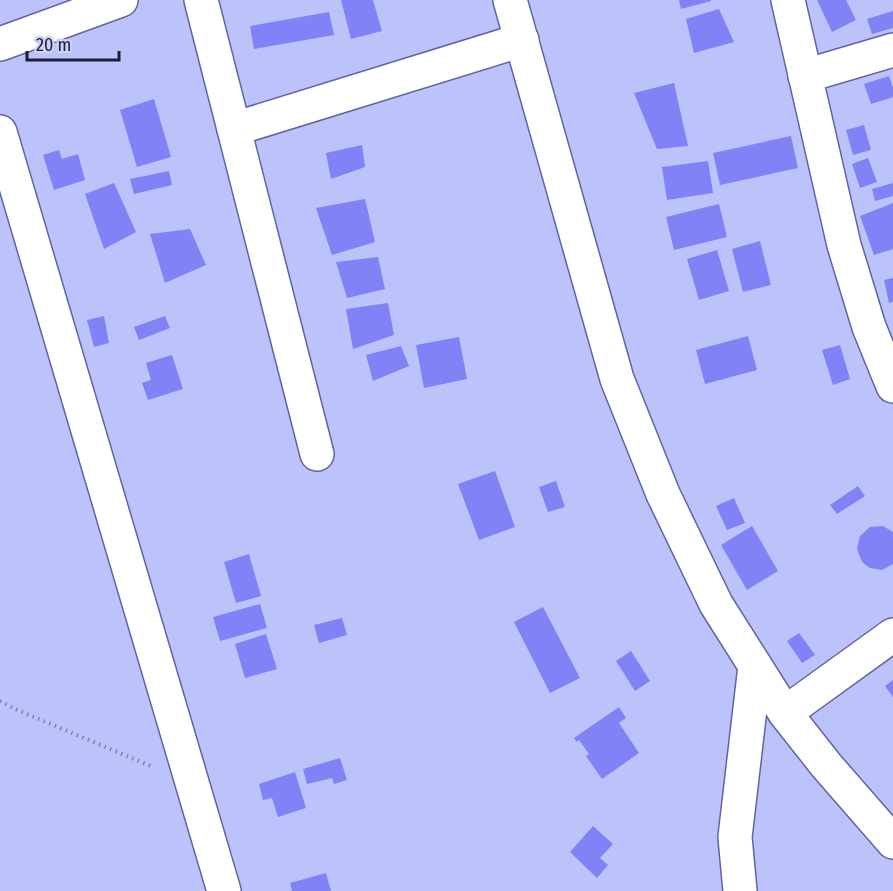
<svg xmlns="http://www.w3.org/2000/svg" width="893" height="891" font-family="'Fira Sans Condensed',sans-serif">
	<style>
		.building { fill: #8082f6 }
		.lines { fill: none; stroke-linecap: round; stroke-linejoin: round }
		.minor-casing { stroke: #6064a3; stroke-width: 36 }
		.path { stroke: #7f83b0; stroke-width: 4; stroke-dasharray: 1.5 4.5; stroke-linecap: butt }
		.minor { stroke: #fff; stroke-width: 33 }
	</style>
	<rect width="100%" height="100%" fill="#bcc2fa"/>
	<g class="building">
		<polygon points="341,0 373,0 382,31 351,39"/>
		<polygon points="679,0 711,0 711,1 681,9"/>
		<polygon points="817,0 846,0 856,20 832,32"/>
		<polygon points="719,9 734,42 694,53 686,19"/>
		<polygon points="893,11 893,28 872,34 867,19"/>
		<polygon points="329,12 334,35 254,49 250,26"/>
		<polygon points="889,76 893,88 893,97 871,104 864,84"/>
		<polygon points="674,83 688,146 657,149 634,93"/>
		<polygon points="154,99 171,157 137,167 120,110"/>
		<polygon points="864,125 871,150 853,155 846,130"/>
		<polygon points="791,136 798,168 720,185 713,153"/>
		<polygon points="362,145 365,167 331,179 326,153"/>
		<polygon points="59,150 62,159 78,154 85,180 54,190 43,155"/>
		<polygon points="868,158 877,182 860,188 852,164"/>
		<polygon points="708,161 713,193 667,200 662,167"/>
		<polygon points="169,171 172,185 134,194 130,179"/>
		<polygon points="114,183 136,232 104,249 85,194"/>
		<polygon points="893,183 893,196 875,201 872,189"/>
		<polygon points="365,199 375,242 332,255 316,208"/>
		<polygon points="893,203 893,249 874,255 860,216"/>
		<polygon points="719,204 727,237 674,250 666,217"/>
		<polygon points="190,229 206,265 165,283 150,234"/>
		<polygon points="760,241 771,285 743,292 732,249"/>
		<polygon points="717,250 729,291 699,300 687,259"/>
		<polygon points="378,257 385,289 347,298 336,262"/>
		<polygon points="893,278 893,302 889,303 884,280"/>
		<polygon points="388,303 394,335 353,349 346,309"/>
		<polygon points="104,316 109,343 94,347 87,320"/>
		<polygon points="165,316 170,328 139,340 134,327"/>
		<polygon points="748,336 757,370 705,384 696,350"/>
		<polygon points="459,337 467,379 424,388 416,345"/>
		<polygon points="840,345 850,379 833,385 822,350"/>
		<polygon points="401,346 409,366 373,381 366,355"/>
		<polygon points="172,355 183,389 148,400 142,383 151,380 146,363"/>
		<polygon points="495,471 515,527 479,540 458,484"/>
		<polygon points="556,481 565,507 548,512 539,487"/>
		<polygon points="858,486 865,496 837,514 830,505"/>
		<polygon points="734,498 745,523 727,530 716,506"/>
		<polygon points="752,526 778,571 747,590 721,545"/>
		<polygon points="883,526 893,532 893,564 882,570 870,568 862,562 857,549 860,536 870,527"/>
		<polygon points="249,554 261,596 236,603 224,562"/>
		<polygon points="260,604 267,628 220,641 213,617"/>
		<polygon points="543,607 580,678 550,693 514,622"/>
		<polygon points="342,618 347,635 319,643 314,625"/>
		<polygon points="799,633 815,655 802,663 787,641"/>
		<polygon points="266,634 277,669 245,678 235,644"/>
		<polygon points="631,651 650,681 635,691 616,661"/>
		<polygon points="893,680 893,697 885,686"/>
		<polygon points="619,707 626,718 619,723 639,753 602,779 586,756 589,754 579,740 577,742 574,738"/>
		<polygon points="340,758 347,780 334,784 332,778 307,784 303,769"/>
		<polygon points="295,772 306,808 278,817 272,798 263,800 259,784"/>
		<polygon points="593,826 613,844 600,858 608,865 597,878 570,852"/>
		<polygon points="326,873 331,891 292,891 290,883"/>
	</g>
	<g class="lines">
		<defs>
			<g id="minor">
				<polyline points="201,0 317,454"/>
				<polyline points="510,0 617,379 663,494 716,604 785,713 826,765 893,842"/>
				<polyline points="788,0 844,245 869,327 893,386"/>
				<polyline points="0,44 121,0"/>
				<polyline points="805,76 893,50"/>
				<polyline points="234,129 522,40"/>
				<polyline points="0,132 224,891"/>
				<polyline points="785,713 893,635"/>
				<polyline points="740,891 735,837 755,666"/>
			</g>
		</defs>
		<use href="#minor" class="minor-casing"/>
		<polyline class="path" points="0,701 15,709 153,767"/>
		<use href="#minor" class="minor"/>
	</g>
	<path d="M27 51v9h92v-9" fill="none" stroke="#1d1e38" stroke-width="3"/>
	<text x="36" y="51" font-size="18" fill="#1d1e38" stroke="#ccd1fb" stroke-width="4.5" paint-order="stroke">20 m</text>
</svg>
